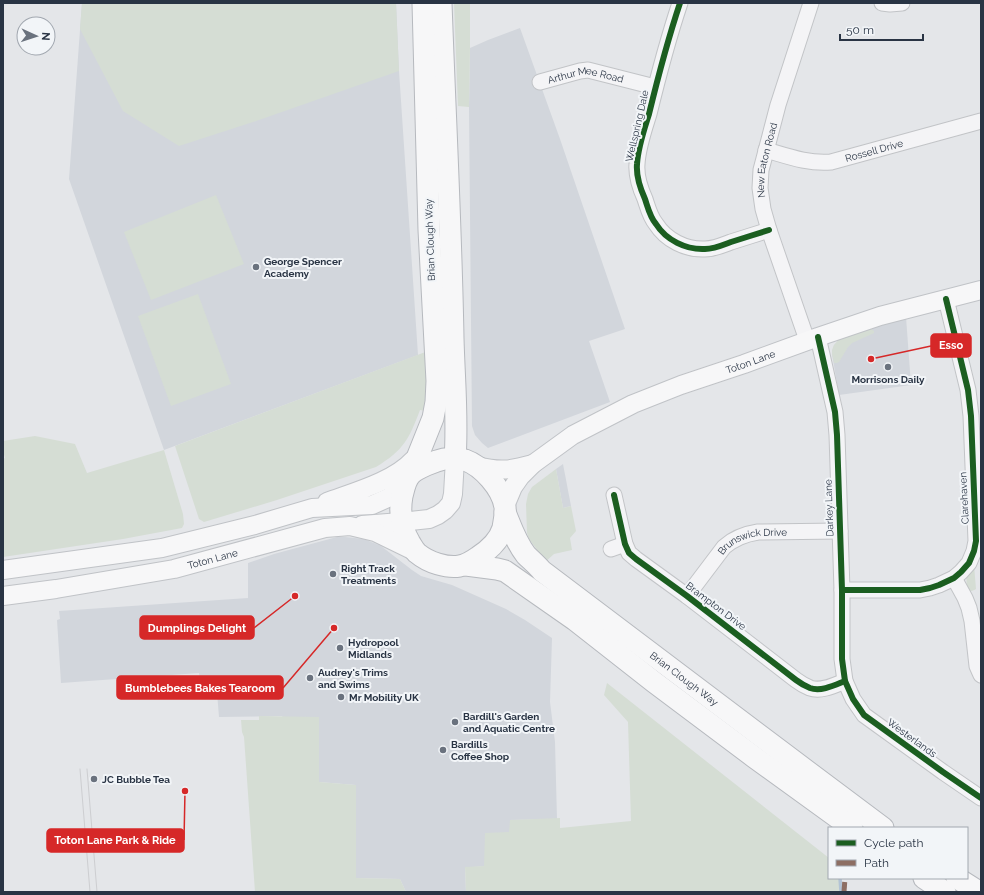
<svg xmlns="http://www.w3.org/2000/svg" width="984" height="895" font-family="Raleway,sans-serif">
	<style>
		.built { fill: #d2d6dc }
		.green { fill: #d5ddd4 }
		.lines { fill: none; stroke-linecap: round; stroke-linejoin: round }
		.stream { stroke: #b2c3d5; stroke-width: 3.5 }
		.minor-casing { stroke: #c2c4c7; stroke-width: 17 }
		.major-casing { stroke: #c0c3c7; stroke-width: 20 }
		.highway-casing { stroke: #b6b9be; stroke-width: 23 }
		.minor { stroke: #f4f4f6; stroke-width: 15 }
		.major { stroke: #f7f7f8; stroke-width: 18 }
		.highway { stroke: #f7f7f8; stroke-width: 21 }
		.tram { stroke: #cdced1; stroke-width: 1 }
		.quiet { stroke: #8d6e63; stroke-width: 5; stroke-dasharray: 10 5; stroke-linecap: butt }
		.cycleway-casing { stroke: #f2f5f8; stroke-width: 8 }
		.cycleway { stroke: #1b5e20; stroke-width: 6 }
		.poi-dot { fill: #6a727e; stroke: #f2f5f8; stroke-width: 1.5 }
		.labels { text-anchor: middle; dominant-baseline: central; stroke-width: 4; stroke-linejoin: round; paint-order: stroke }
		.street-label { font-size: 10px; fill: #293444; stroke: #f2f5f8 }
		.poi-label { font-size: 10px; font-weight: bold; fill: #293444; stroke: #f2f5f8; text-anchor: start }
		.leader { fill: none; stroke: #d62828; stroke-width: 1.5 }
		.callout-dot { fill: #d62828; stroke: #f2f5f8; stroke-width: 1.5 }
		.callout { fill: #d62828; stroke: #d62828; stroke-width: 1.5 }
		.callout-label { font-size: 11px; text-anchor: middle; font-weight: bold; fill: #fff }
	</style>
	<rect width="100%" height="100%" fill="#e4e6e9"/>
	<g class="built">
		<polygon points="82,3 396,3 399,71 418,355 164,450 69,179"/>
		<polygon points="520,28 560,139 625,329 589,341 610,402 488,448 482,443 475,435 472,426 469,107 470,48 488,40"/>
		<polygon points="906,317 911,385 839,395 832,354 834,345 861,331"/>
		<polygon points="563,464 571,506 563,508 556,469"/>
		<polygon points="337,537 345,537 364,539 381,546 412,570 421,576 452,585 506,609 525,620 552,638 550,702 555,742 557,819 510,820 510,832 484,866 465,868 466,892 406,892 400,879 356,878 356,785 319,782 282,716 219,717 216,680 200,681 199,673 61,683 57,620 60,619 59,611 248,598 248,563 274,554"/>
	</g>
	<g class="green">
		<polygon points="82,3 396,3 399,71 253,122 179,146 123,111 80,29"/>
		<polygon points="454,3 470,3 470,48 469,107 458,106"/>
		<polygon points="216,195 244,264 151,300 124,232"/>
		<polygon points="198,294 231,384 171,406 138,316"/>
		<polygon points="870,328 874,331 874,333 852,343 848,347 839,362 837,363 834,363 832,354 832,350 834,345 839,339"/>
		<path d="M428,351L426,411L420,410C409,439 404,450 376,467L277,500L204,522L199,519L175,446Z"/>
		<polygon points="35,436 75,444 87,473 164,450 183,514 184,524 182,528 123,539 3,557 3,459 5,458 3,451 3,441"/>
		<polygon points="556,469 563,508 571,506 576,531 570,538 572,550 554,554 544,563 538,551 529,539 527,533 526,504 528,494 532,487"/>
		<path d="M974,565L976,589C973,591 970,592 967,589L966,572Z"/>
		<polygon points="607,683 829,858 829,878 839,878 839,892 466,892 465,867 484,866 485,833 509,832 510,820 560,818 560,828 631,821 628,722 604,695"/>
		<polygon points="259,716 319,717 319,782 356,785 356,878 400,879 406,892 255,892 244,737 242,732 241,720 259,720"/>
	</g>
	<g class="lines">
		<polyline class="stream" points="840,878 841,892"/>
		<defs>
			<g id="minor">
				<path d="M680,3C668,39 658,77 649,114C644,130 638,147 637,164C636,176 640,188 645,199C648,208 650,217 656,224C666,240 686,250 705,249C714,249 723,245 731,242C744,238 756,234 769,230"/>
				<polyline points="882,3 890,4 902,3"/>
				<path id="s1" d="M540,82L580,71L588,70L655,87"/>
				<path id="s2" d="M766,150C787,156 808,164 831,162L981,121"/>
				<polyline points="818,337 835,412 837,435 842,590 842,659 845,681 853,699 864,715 943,772 981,798"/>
				<path id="s3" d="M807,340L769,230L763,209L760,188L761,170L778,105L811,3"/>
				<path d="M614,495L625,544L629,553L636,559L687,596L796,680C800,683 805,686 810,688C821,692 835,685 845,681"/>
				<polyline points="611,549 625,544"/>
				<polyline points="954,578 965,598 969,608 972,621 977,666 981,675"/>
				<polyline points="842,590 920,590 930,588 939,585 954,578 961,572 969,563 974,551 976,541 971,416 968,390 946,299"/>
				<path id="s4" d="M687,596L724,547C734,538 745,534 758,532L840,531"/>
			</g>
			<g id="major">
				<path d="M477,466C501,472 510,470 533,464"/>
				<path d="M327,502C354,492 394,481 413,460"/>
				<path id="s5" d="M505,506L513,487L520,477L533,464L573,435L633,404L681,385L744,364L818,337L880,316L981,290"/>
				<polyline points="362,525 401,522 429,519 438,515 445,510 451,503 453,494 455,459"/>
				<polyline points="3,570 162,548 255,525 312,508 372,505 390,497 406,480"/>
				<path id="s6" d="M3,596L56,589L174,569L325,528L350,526L375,532L416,552"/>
			</g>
			<g id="highway">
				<path d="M441,3C445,115 451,226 453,338C454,378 458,419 455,459"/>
				<path d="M444,459C450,459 458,458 465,460C482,466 502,488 505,507C506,513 504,521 503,528C499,541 489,550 478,557C464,567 455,569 438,564C431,562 423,558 417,553C414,550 412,546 410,543C401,528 399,513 402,496C404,489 405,480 411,474C417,468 435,461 444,459Z"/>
				<polyline points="411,473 433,418 436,402 437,381 429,230 423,3"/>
				<path id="s7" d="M505,512C511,527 516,542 526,555C531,560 537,565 542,571L783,753L883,828"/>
				<polyline points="466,565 497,569 505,571 575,620 654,682 754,757 852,828"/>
				<polyline points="924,878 945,892"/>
				<polyline points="957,878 979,892"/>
			</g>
		</defs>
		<use href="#minor" class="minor-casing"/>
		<use href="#major" class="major-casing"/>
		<use href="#highway" class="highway-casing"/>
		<use href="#minor" class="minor"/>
		<use href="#major" class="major"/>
		<use href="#highway" class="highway"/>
		<g class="tram">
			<polyline points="80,769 90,892"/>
			<polyline points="87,769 97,892"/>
		</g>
		<polyline class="quiet" points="844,892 845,878"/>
		<defs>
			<g id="cycleway">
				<path d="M680,3C668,39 658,77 649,114C644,130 638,147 637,164C636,176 640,188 645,199C648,208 650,217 656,224C666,240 686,250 705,249C714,249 723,245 731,242C744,238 756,234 769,230"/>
				<polyline points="818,337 835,412 837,435 842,590 842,659 845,681 853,699 864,715 943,772 981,798"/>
				<path d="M614,495L625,544L629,553L636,559L687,596L796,680C800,683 805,686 810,688C821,692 835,685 845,681"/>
				<polyline points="842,590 920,590 930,588 939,585 954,578 961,572 969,563 974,551 976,541 971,416 968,390 946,299"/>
			</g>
		</defs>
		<use href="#cycleway" class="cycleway-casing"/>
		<use href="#cycleway" class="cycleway"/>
	</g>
	<g class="poi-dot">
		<circle cx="256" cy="267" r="4"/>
		<circle cx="888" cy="367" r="4"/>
		<circle cx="333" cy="574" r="4"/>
		<circle cx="340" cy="648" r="4"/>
		<circle cx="310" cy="678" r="4"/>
		<circle cx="341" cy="697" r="4"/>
		<circle cx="455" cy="722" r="4"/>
		<circle cx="443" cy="750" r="4"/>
		<circle cx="94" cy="779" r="4"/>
	</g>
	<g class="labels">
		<g class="street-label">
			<text stroke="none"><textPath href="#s1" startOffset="47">Arthur Mee Road</textPath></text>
			<text transform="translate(637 126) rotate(-77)">Wellspring Dale</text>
			<text stroke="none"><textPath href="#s2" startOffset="111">Rossell Drive</textPath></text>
			<text stroke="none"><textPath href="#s3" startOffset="188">New Eaton Road</textPath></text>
			<text transform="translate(430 240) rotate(-92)">Brian Clough Way</text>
			<text stroke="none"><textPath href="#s5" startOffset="293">Toton Lane</textPath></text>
			<text transform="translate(964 498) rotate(-93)">Clarehaven</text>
			<text transform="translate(829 508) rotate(-92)">Darkey Lane</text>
			<text stroke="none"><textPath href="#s4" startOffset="91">Brunswick Drive</textPath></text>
			<text stroke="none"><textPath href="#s6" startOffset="213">Toton Lane</textPath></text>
			<text transform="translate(716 606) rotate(37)">Brampton Drive</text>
			<text stroke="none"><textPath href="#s7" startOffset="249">Brian Clough Way</textPath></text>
			<text transform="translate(912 738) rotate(36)">Westerlands</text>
		</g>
		<g class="poi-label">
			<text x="264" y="261">George Spencer<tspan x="264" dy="12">Academy</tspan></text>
			<text x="888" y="379" text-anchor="middle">Morrisons Daily</text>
			<text x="341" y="568">Right Track<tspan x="341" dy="12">Treatments</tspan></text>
			<text x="348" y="642">Hydropool<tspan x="348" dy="12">Midlands</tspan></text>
			<text x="318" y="672">Audrey's Trims<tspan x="318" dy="12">and Swims</tspan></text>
			<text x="349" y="697">Mr Mobility UK</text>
			<text x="463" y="716">Bardill's Garden<tspan x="463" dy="12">and Aquatic Centre</tspan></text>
			<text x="451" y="744">Bardills<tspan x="451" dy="12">Coffee Shop</tspan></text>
			<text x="102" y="779">JC Bubble Tea</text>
		</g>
	</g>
	<path class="leader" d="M871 359L931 346M295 596L254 628M334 628L283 688M185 791L184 840"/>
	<g class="callout-dot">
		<circle cx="871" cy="359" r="4"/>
		<circle cx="295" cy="596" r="4"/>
		<circle cx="334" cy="628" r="4"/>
		<circle cx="185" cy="791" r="4"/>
	</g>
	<g class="callout">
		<rect x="931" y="334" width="40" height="23" rx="4"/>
		<rect x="140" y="616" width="114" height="23" rx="4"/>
		<rect x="117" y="676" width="166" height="23" rx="4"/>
		<rect x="47" y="829" width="137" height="23" rx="4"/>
	</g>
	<g class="callout-label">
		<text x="951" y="349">Esso</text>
		<text x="197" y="632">Dumplings Delight</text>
		<text x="200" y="692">Bumblebees Bakes Tearoom</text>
		<text x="115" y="844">Toton Lane Park &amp; Ride</text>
	</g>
	<rect width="984" height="895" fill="none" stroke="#293444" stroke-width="8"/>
	<rect x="828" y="827" width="140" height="52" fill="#f2f5f8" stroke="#a2a8b0"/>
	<rect x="836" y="840" width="20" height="6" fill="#1b5e20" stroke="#a2a8b0"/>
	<text x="864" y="847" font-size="12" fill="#293444">Cycle path</text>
	<rect x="836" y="860" width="20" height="6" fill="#8d6e63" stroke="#a2a8b0"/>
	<text x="864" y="867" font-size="12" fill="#293444">Path</text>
	<g transform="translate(36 36) rotate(93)"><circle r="19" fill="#f2f5f8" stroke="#a2a8b0"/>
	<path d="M0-3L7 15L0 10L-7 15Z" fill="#6a727e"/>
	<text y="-6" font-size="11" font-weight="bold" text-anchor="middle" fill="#293444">N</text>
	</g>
	<path d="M840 34v6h83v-6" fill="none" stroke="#293444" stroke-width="2"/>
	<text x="846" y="34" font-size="12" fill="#293444" stroke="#f2f5f8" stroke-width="3" paint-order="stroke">50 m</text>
</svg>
